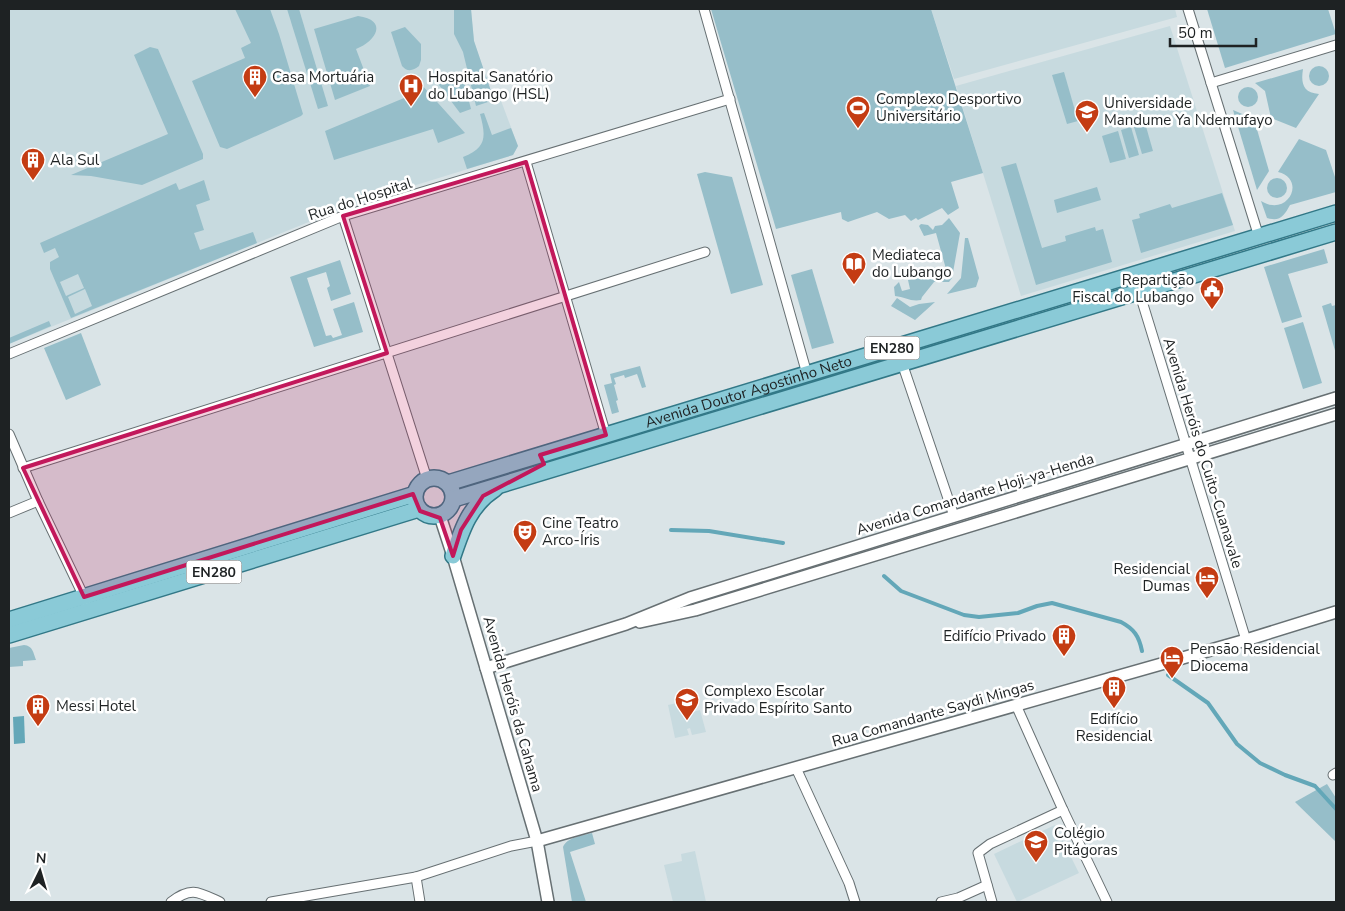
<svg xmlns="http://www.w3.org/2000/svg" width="1345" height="911" font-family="'Nunito Sans',sans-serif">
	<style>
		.built { fill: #c7dadf }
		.green { fill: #96bec9; fill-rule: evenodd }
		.water { fill: #63a7b8 }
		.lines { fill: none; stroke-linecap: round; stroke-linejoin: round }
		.stream { stroke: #63a7b8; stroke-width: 4 }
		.minor-casing { stroke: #677073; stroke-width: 11 }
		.tertiary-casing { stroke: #677073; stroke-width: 14 }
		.primary-casing { stroke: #327887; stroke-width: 18 }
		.minor { stroke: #fff; stroke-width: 9 }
		.tertiary { stroke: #fff; stroke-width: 11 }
		.primary { stroke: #8acad7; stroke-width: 15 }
		.marked { fill: #c2185b; fill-opacity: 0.2; stroke: #c2185b; stroke-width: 4; stroke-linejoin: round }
		.labels { text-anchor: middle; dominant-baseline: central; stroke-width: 5; stroke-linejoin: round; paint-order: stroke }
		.shield { fill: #fff; stroke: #626465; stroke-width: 1 }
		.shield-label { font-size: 14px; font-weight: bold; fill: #1e2223 }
		.poi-label { font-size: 15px; fill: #1e2223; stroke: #fff; text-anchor: start }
		.street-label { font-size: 15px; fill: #1e2223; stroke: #fff }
	</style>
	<rect width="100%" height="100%" fill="#dae4e7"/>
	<g class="built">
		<polygon points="9,9 471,9 474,41 494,100 500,98 518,146 513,155 348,206 9,344"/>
		<polygon points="931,9 1175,9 1177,17 954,79"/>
		<polygon points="1170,26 1235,231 1021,296 956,86"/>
		<polygon points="681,702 685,714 700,710 706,732 692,735 690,728 687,729 689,735 675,738 668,705"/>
		<polygon points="1055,825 1079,873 1017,902 994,854"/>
		<polygon points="695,851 706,902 673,902 664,865 682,861 681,854"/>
	</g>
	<g class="green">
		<polygon points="235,9 270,9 279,34 303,114 301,116 227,149 220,147 192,81 245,58 241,48 251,43"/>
		<polygon points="287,9 299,9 328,106 318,109"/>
		<polygon points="435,9 471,9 474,41 494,100 476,106 463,52 454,34 454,9"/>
		<polygon points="711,9 931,9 983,173 951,182 959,208 948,215 942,208 918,220 916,218 911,221 905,215 889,219 877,212 848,222 842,219 841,212 776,229"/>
		<polygon points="1207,9 1328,9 1336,34 1225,68"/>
		<path d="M358,16C388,20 377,41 356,49L370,86L335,100L314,29Z"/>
		<path d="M405,27L421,44V60L419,66C413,71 407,72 402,66L391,32Z"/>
		<polygon points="150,47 158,49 203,154 203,159 142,185 91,176 71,175 168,134 134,55"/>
		<circle cx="1319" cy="76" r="10"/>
		<path d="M1303,69C1301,82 1302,93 1319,94L1296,128L1271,118L1265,91L1255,83Z"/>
		<polygon points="1064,72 1078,121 1067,124 1052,75"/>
		<polygon points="462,74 471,109 460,113 436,81"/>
		<polygon points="420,83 465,133 438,143 433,129 334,160 325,131 416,93"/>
		<circle cx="1248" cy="97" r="10"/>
		<polygon points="1233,110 1254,119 1269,171 1257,190"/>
		<path d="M484,113L492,135L511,128L518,146L513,155L467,169L463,157C487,148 486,136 480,114Z"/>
		<polygon points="1145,123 1153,151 1142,154 1134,127"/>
		<polygon points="1131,127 1139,155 1129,158 1121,130"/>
		<polygon points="1118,131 1126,159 1110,163 1102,136"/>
		<path d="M1299,139L1326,150L1336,180V192L1290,205C1284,216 1280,222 1267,218L1261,201C1288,218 1307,179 1278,172Z"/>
		<polygon points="1016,163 1042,248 1066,241 1065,236 1095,227 1096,231 1103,229 1112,262 1036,285 1001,167"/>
		<polygon points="705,172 732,177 763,285 731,294 697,174"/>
		<circle cx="1277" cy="188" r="10"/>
		<path d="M204,180L210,200L196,205L204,230L194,233L200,250L253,232L257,243L71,318L50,269V262L59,257L55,248L44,253L40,243L176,183L179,190ZM78,274L84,288L66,296L60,282ZM85,289L92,306L75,314L68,297Z"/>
		<polygon points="1097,187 1101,200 1057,213 1054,200"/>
		<polygon points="1222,193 1233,225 1141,253 1132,220 1140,218 1139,214 1170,204 1172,208"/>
		<path d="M949,218L960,233L952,278L949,282H934L922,297L921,300C911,302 905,297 895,296L894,287L899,282L902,291L910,289L908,280L946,269L936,233L924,236L919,226L921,224L928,225L933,230L935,226L942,225Z"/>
		<polygon points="965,238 968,238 979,278 976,287 947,294 961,278"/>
		<polygon points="1324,249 1328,263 1288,274 1302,317 1282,323 1264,267"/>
		<polygon points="340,260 351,294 331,301 327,288 330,286 326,272 307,278 326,336 331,335 333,338 342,335 333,309 354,302 363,332 314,347 290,277"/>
		<polygon points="812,269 834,343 812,349 791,275"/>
		<polygon points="897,298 910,307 919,304 935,302 915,320 891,306"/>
		<polygon points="1331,303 1332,306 1336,305 1336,354 1322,306"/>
		<polygon points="49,321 51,326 9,344 9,338"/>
		<polygon points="1303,322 1322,383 1303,389 1284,328"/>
		<polygon points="81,333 101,385 66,400 44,348"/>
		<polygon points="640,366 646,387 642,388 637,374 625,378 624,375 614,378 616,384 614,385 618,400 616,401 619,412 612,414 604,385 612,383 610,374"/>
		<path d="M24,645C33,646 33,652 36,660L23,661V666L9,667V648Z"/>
		<polygon points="1327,784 1336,798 1336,842 1295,802"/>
		<path d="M592,833L595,844L570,852L586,902H572L563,847C567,837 582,836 592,833Z"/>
	</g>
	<polygon class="water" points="24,716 25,743 14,744 13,717"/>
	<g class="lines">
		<g class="stream">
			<polyline points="671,530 709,531 783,543"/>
			<path d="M884,576L901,591L964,615L979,617L1018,613L1037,606L1052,603L1121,622C1134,629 1139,636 1142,651"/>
			<polyline points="1168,675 1208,703 1237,744 1260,763 1285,775 1315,786 1336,809"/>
		</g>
		<defs>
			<g id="minor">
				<polyline points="704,9 807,374"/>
				<polyline points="1188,9 1259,237"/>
				<polyline points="1211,83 1336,45"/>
				<polyline points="526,162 606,435"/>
				<polyline points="343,216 427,479"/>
				<polyline points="1134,275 1246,640"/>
				<polyline points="9,354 343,216 730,99"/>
				<polyline points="902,363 954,516"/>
				<polyline points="9,434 38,501 86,601"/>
				<polyline points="23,468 705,252"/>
				<polyline points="9,513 38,501"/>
				<polyline points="1016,705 1063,810 1107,902"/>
				<polyline points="796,768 849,883 855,902"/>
				<polyline points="1333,775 1336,773"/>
				<polyline points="416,877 420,902"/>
				<path d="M171,902C191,886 199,892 220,902"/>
				<polyline points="271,902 416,877 511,846 537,841"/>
				<polyline points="941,902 958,898 987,885"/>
				<polyline points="992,902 978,853 990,844 1063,810"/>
			</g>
			<g id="tertiary">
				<polyline points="440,516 453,556 537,841 548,902"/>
				<polyline points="640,622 695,610 1336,414"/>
				<polyline points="486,668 626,624 690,598 1336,398"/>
				<polyline points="537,841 1246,640 1336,612"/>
			</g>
			<g id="primary">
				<circle cx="434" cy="497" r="19"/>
				<path id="s1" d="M448,483L1336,213"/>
				<polyline points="454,499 1336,232"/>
				<path d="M453,556C462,529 470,505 495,489"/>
				<polyline points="9,620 415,494"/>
				<polyline points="9,635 419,509"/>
			</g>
		</defs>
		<use href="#minor" class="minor-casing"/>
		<use href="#tertiary" class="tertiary-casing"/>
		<use href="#primary" class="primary-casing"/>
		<use href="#minor" class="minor"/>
		<use href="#tertiary" class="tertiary"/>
		<use href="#primary" class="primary"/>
	</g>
	<path class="marked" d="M526,162L606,435L540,455L544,464L483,496L461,530L453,556L440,518L420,511L413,494L84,597L23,468L387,353L343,216Z"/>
	<defs>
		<symbol id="building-pin" viewBox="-11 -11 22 30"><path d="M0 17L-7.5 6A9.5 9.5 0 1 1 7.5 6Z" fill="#c43c13" stroke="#fff"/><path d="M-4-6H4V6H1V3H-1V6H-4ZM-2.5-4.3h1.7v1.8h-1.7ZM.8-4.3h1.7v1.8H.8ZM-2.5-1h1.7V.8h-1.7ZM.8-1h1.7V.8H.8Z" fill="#fff"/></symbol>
		<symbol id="hospital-pin" viewBox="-11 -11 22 30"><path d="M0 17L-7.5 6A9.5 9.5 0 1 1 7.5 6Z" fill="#c43c13" stroke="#fff"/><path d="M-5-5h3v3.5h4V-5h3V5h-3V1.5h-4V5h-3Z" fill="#fff"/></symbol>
		<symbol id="stadium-pin" viewBox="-11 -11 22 30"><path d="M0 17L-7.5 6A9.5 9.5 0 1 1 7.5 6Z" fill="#c43c13" stroke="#fff"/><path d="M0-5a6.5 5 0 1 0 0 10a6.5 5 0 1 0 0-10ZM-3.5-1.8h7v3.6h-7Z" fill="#fff"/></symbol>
		<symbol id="university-pin" viewBox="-11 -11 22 30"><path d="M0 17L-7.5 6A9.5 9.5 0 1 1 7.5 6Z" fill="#c43c13" stroke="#fff"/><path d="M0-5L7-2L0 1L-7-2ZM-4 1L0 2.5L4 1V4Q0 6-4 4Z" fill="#fff"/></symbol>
		<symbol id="library-pin" viewBox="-11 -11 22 30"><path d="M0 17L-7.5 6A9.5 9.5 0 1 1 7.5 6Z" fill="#c43c13" stroke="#fff"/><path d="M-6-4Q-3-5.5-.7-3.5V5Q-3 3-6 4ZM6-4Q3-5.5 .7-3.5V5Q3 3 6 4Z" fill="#fff"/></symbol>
		<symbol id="civic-pin" viewBox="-11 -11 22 30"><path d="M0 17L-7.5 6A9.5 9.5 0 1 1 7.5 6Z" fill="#c43c13" stroke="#fff"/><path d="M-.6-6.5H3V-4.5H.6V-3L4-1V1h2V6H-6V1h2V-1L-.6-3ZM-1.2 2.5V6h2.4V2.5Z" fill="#fff"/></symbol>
		<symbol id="theatre-pin" viewBox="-11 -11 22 30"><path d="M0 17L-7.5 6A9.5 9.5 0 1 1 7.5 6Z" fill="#c43c13" stroke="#fff"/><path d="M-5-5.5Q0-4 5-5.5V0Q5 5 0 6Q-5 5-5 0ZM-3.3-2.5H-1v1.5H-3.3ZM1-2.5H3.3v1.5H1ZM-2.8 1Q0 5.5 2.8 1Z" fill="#fff"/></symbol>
		<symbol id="hotel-pin" viewBox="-11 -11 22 30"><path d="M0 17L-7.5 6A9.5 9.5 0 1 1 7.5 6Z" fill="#c43c13" stroke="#fff"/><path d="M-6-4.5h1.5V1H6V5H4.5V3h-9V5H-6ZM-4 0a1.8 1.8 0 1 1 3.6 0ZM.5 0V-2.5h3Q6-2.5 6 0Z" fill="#fff"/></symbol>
		<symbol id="school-pin" viewBox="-11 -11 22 30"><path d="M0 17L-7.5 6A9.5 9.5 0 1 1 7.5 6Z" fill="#c43c13" stroke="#fff"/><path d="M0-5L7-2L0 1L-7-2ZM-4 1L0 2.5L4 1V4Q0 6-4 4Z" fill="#fff"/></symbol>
	</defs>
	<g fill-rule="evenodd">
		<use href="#building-pin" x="241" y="63" width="28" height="38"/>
		<use href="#hospital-pin" x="397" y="72" width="28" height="38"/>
		<use href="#stadium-pin" x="844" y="94" width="28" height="38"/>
		<use href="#university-pin" x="1073" y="98" width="28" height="38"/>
		<use href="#building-pin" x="19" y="146" width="28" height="38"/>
		<use href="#library-pin" x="840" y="250" width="28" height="38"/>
		<use href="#civic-pin" x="1198" y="275" width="28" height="38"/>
		<use href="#theatre-pin" x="511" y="518" width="28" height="38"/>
		<use href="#hotel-pin" x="1193" y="564" width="28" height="38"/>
		<use href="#building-pin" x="1050" y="622" width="28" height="38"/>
		<use href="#hotel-pin" x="1158" y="644" width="28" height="38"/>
		<use href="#building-pin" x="1100" y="674" width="28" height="38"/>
		<use href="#school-pin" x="673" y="686" width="28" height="38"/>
		<use href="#building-pin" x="24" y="692" width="28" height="38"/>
		<use href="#school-pin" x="1022" y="828" width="28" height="38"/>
	</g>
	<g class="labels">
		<g class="shield">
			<rect x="864.5" y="336.5" width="55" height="23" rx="4"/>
			<rect x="186.5" y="560.5" width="55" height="23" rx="4"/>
		</g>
		<g class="shield-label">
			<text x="892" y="348">EN280</text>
			<text x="214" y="572">EN280</text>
		</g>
		<g class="poi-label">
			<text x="272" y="77">Casa Mortuária</text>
			<text x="428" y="77">Hospital Sanatório<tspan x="428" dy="17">do Lubango (HSL)</tspan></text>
			<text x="876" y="99">Complexo Desportivo<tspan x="876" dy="17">Universitário</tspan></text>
			<text x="1104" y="103">Universidade<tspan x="1104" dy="17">Mandume Ya Ndemufayo</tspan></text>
			<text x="50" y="160">Ala Sul</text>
			<text x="872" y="255">Mediateca<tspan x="872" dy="17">do Lubango</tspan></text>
			<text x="1194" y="280" text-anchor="end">Repartição<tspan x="1194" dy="17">Fiscal do Lubango</tspan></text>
			<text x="542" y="523">Cine Teatro<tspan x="542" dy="17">Arco-Íris</tspan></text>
			<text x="1190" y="569" text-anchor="end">Residencial<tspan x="1190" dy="17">Dumas</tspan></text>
			<text x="1046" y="636" text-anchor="end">Edifício Privado</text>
			<text x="1190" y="649">Pensão Residencial<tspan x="1190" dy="17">Diocema</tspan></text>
			<text x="704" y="691">Complexo Escolar<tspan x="704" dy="17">Privado Espírito Santo</tspan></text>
			<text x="56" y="706">Messi Hotel</text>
			<text x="1114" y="719" text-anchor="middle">Edifício<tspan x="1114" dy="17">Residencial</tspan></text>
			<text x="1054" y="833">Colégio<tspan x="1054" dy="17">Pitágoras</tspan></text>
		</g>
		<g class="street-label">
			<text transform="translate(360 199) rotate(-18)">Rua do Hospital</text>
			<text stroke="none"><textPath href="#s1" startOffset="314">Avenida Doutor Agostinho Neto</textPath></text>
			<text transform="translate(1203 453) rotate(73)">Avenida Heróis do Cuito-Cuanavale</text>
			<text transform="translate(975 494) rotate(-17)">Avenida Comandante Hoji-ya-Henda</text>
			<text transform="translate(513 704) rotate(74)">Avenida Heróis da Cahama</text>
			<text transform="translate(933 713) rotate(-16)">Rua Comandante Saydi Mingas</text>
		</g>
	</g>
	<rect width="1345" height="911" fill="none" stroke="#1e2223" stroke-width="20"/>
	<g transform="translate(40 871) rotate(5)" stroke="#ffffff" stroke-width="4" paint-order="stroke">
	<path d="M0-4L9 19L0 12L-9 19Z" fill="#1e2223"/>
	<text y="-8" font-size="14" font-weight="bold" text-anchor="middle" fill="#1e2223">N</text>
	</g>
	<path d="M1170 38v8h86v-8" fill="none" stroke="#1e2223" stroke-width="2.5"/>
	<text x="1178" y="38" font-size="15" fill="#1e2223" stroke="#ffffff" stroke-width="4" paint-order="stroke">50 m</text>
</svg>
